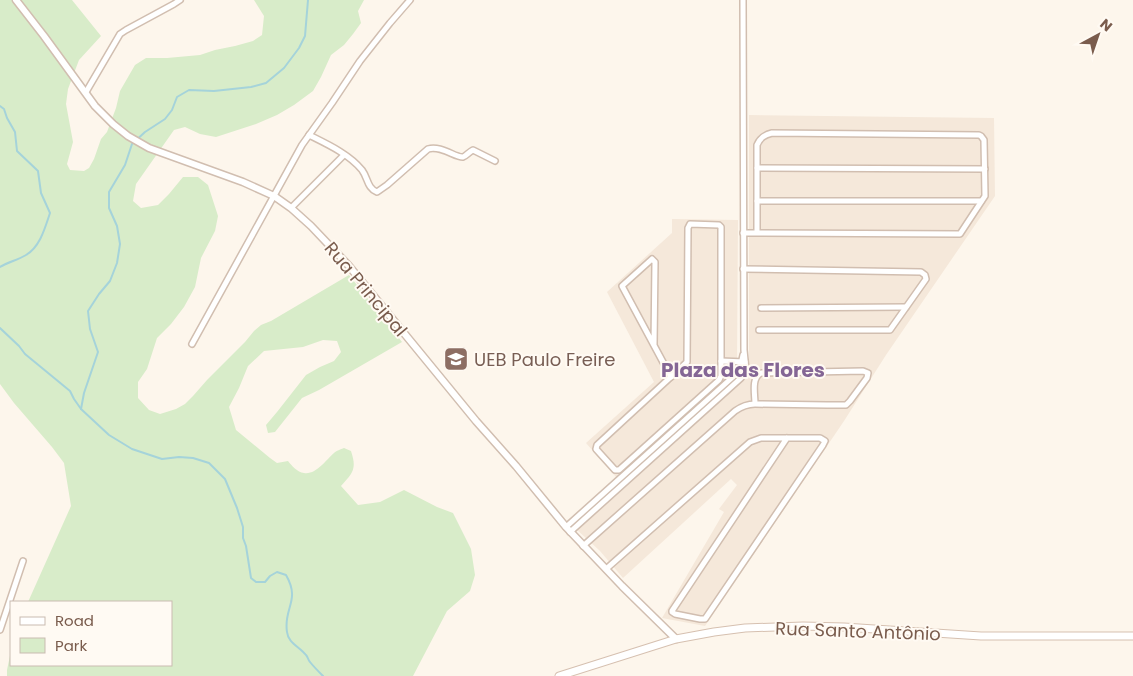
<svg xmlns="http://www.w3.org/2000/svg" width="1133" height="676" font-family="Poppins,sans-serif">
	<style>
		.residential { fill: #f5e8da }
		.green { fill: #d8ecc9 }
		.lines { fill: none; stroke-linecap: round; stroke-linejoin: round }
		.stream { stroke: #a5d3da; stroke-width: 2 }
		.minor-casing { stroke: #d1beb0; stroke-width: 8 }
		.tertiary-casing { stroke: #d1beb0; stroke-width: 9 }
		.secondary-casing { stroke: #d6c0b0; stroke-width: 9 }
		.minor { stroke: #fff; stroke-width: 5 }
		.tertiary { stroke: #fff; stroke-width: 6 }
		.secondary { stroke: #fff; stroke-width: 7 }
		.labels { text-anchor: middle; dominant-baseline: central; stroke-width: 4; stroke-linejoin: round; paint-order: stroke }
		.street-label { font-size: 18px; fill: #7a5c4d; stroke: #fffaf3 }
		.education-label { font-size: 18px; fill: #785e54; stroke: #fffaf3; text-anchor: start }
		.quarter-label { font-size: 20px; font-weight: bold; fill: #846695; stroke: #fffaf3 }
	</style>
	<rect width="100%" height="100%" fill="#fdf6ec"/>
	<g class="residential">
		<polygon points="749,115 994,118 995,196 886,355 844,421 705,626 662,618 724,512 719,509 737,485 731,479 623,578 600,551 576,529 749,374"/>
		<polygon points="672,219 738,220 737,369 616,477 586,443 654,382 607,292 672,233"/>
	</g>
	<path class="green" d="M0,0H72L101,36L79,60L68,89L66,104L73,142L67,164L70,170L84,171L89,168L94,159L101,139L107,132L116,108L120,91L135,65L146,58H167L200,55L215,50L235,46L253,41L262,35L264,16L254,0H364L358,11L361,23L353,34L344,45L331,55L321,77L313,91L294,105L277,115L256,124L216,137L200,134L185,127L174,130L136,184L133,201L141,208L158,205L169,194L183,177H198L208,185L218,216L215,231L201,258L195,287L184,307L171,324L157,338L147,369L138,382V398L149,410L160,414L176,409L185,404L193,396L207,380L245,342L254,331L261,325L271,321L349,275L402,342L319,390L302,398L275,432L268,433L266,425L277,412L306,375L320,367L334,361L341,352L337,341L323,340L303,347L264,351L248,366L239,388L229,407L236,430L270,458L277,463L288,461C292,466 297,472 304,473C316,475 326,460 334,453C336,451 341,449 344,448L351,451C357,469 353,473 341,486L358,505L380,502L404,490L437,507L453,513L471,549L475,575L470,591L447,611L413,676H7V670L11,651V665H171V602H28L71,506L64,463L52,447L14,403L0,384Z"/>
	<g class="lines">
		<g class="stream">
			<path d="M0,106L4,109L7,118L15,132L17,151L38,171L41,193L50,213C45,228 40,247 26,255C18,260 8,262 0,267"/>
			<path d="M0,328L19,346L25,354L70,391L74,399L81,409L109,435L132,449L162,459L179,457L193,458L209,463L225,479L237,508L243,527V538L246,546L251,578L256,582H265L270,576L277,572L286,575C301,601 283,608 287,632C288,643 300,647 306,655C308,657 308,660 310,662C314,667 319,672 323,676"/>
			<polyline points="81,409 84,393 98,352 90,329 88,311 99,294 110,281 117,263 120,244 117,226 109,208 109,192 125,165 132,144 145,132 165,119 172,110 177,97 189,90 214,91 251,87 266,83 284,68 299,48 305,36 308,0"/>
		</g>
		<defs>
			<g id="minor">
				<polyline points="86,92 120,34 126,30 174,4 180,0"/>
				<path d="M309,135C327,144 349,154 362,170C368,178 367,188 377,192L387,185L428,149C441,145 456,158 463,157C466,156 469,152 473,150L495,161"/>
				<polyline points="757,168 985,169"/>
				<polyline points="757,201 981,201"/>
				<polyline points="291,208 344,155"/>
				<polygon points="690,224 719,225 721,227 721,376 719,380 619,470 615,470 596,449 597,445 687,362 688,228"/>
				<path d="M743,233H757L960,234L985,196L984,140L981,136L979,135L772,133C764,135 760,138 757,145V233"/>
				<polyline points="743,269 921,272 925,275 926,279 890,330 759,330"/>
				<polyline points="761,308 906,307"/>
				<polyline points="192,344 302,145 332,103 360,61 390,23 410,0"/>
				<polyline points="654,345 655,262 652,259 622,286 671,377"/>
				<polyline points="721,361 745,362"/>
				<polyline points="566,527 735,375 740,369 743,355"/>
				<polyline points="570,532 741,378 746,370 744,350 743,0"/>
				<path d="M583,546L735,411C742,406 747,404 755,404L827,405H846L850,401L867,378L868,373L863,371L761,373C751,378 755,394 755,404"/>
				<polyline points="606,569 750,442 761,438 820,438 825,441 823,445 705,619 700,619 675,614 672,612 672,611 787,438"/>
				<polyline points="0,630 23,561"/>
			</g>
			<polyline id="tertiary" points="16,0 44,36 95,106 113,124 128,136 149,148 243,182 274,196 291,208 311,226 349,266 476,421 516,466 566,527 622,586 676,639"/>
			<polyline id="secondary" points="559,676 676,639 714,632 745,628 803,626 844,627 981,636 1133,636"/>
		</defs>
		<use href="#minor" class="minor-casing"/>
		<use href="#tertiary" class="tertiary-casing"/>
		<use href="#secondary" class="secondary-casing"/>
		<use href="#minor" class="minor"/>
		<use href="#tertiary" class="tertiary"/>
		<use href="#secondary" class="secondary"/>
	</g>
	<defs>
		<symbol id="school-square" viewBox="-11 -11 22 22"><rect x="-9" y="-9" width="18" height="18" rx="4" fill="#8d6e63" stroke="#fffaf3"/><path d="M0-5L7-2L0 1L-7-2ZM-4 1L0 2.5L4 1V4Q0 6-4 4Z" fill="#fff"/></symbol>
	</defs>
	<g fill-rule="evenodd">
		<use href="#school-square" x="442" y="345" width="28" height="28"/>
	</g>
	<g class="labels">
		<g class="street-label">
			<text transform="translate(366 289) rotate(50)">Rua Principal</text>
			<text transform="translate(858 631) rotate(2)">Rua Santo Antônio</text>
		</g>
		<g class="education-label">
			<text x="474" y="359">UEB Paulo Freire</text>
		</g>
		<g class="quarter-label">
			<text x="743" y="370">Plaza das Flores</text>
		</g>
	</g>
	<rect x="10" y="601" width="162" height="65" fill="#fffaf3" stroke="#cabbb1"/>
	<rect x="20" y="617" width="25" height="8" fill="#ffffff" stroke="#cabbb1"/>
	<text x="55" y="626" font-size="15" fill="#7a5c4d">Road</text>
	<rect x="20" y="638" width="25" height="15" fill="#d8ecc9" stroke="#cabbb1"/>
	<text x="55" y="651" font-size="15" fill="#7a5c4d">Park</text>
	<g transform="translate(1098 35) rotate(40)" stroke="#fffaf3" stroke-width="4" paint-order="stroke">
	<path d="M0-4L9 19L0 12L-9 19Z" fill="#7a5c4d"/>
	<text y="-8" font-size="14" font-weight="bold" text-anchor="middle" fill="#7a5c4d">N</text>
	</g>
</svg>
